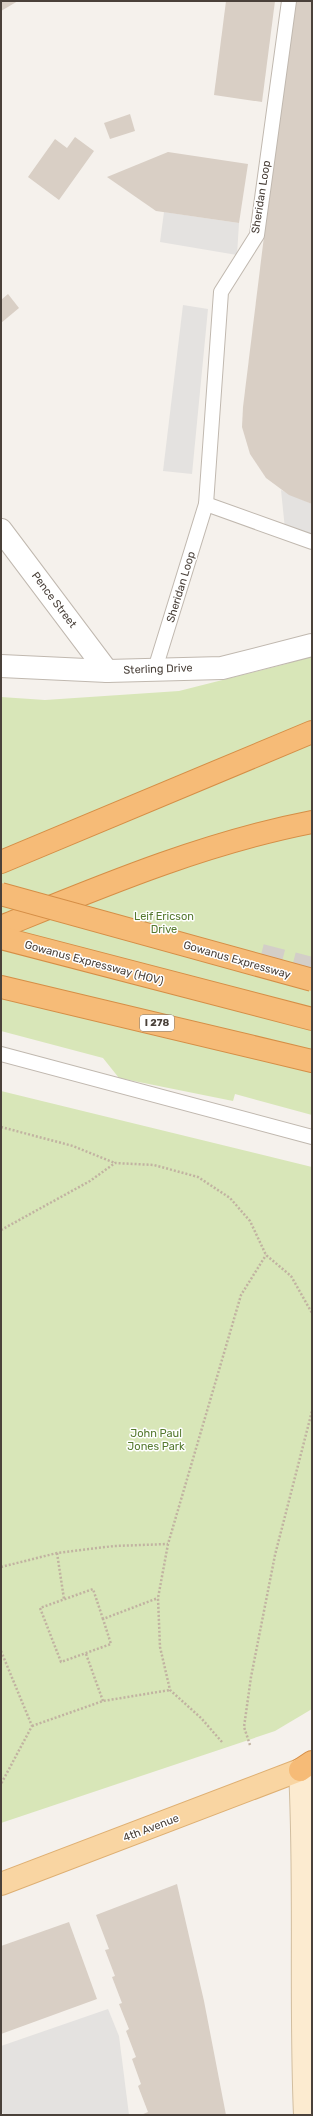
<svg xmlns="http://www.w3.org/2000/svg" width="313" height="2116" font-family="Rubik,sans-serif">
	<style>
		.green { fill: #d8e6b8 }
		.parking { fill: #e4e2e0 }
		.building { fill: #d9cfc5 }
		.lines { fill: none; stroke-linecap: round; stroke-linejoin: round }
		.highway-tunnel { stroke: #d3cec8; stroke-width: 22; stroke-dasharray: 22 11; stroke-linecap: butt }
		.lane-casing { stroke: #c0b8af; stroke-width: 16 }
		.street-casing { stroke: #c0b8af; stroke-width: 24 }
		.secondary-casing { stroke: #d2be9f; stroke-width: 24 }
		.primary-casing { stroke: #deaf72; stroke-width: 24 }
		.highway-casing { stroke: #d58e46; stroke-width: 24 }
		.path { stroke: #c1b2a1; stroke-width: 2.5; stroke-dasharray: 2 2; stroke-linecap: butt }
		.lane { stroke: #fff; stroke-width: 14 }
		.street { stroke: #fff; stroke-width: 22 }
		.secondary { stroke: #fcebd0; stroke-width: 22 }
		.primary { stroke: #f9d5a2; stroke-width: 22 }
		.highway { stroke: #f6bb77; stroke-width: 22 }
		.highway-bridge-casing { stroke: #d58e46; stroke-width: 24; stroke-linecap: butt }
		.highway-bridge { stroke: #f6bb77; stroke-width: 22 }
		.labels { text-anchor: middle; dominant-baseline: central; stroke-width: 3; stroke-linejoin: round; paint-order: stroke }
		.shield { fill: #fff; stroke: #807a75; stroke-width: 1 }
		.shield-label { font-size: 10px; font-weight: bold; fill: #4a413a }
		.street-label { font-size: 11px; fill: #4a413a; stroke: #fff }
		.park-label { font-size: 11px; fill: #55792f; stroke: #fff }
	</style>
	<rect width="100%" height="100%" fill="#f5f1ec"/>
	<g class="green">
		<polygon points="312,654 312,1115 235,1094 233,1101 119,1078 103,1058 1,1031 1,697 45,700 179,691 286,664"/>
		<polygon points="1,1091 312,1167 312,1709 275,1731 1,1823"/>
	</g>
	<g class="parking">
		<polygon points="164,212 239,223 237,255 160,242"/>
		<polygon points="183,305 208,309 192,474 163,471"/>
		<polygon points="281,490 312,504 312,538 285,529"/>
		<polygon points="108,2009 119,2036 129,2115 4,2115 1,2110 1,2046"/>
	</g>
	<g class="building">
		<polygon points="1,1 18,1 1,11"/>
		<polygon points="226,1 275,1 262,102 214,95"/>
		<polygon points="295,1 312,1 312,504 289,495 266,478 250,454 242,427 243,407 274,155"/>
		<polygon points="130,114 135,131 110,139 104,123"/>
		<polygon points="75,137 94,151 59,200 28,177 55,139 67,148"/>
		<polygon points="168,152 248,164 239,223 156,211 107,177"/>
		<polygon points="8,294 19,308 1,323 1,300"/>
		<polygon points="177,1884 204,2001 226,2115 141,2115 148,2112 138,2086 141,2084 132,2059 136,2057 126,2031 129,2029 119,2004 122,2003 112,1977 115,1976 105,1950 109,1949 96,1915"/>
		<polygon points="69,1922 97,1999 1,2034 1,1946"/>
	</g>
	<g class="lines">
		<polyline class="highway-tunnel" points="261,955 312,968"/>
		<defs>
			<g id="lane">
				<polyline points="206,504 221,292 257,235 289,1"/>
				<polyline points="155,669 206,504 312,542"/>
				<polyline points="1,1054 312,1137"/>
			</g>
			<g id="street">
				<polyline points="1,530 107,671"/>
				<polyline points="1,666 107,671 222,668 312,645"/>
			</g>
			<path id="secondary" d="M300,1770C306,1885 300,2000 305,2115"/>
			<polyline id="primary" points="1,1884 300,1770"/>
			<g id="highway">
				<polyline points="1,862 312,732"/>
				<path d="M1,927C102,886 204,843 312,822"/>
				<polyline points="1,938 312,1019"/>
				<polyline points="1,987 312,1061"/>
				<polyline points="300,1770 312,1762"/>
			</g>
		</defs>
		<use href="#lane" class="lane-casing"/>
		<use href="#street" class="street-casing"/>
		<use href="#secondary" class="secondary-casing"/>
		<use href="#primary" class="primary-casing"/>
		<use href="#highway" class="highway-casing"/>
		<g class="path">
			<polyline points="1,1127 73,1146 115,1163"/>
			<polyline points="1,1230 90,1181 115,1163 154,1165 198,1177 230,1198 250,1221 266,1255 291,1276 312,1313"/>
			<polyline points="57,1553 64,1599"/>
			<polyline points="1,1567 57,1553 114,1546 168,1544"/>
			<polyline points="103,1619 93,1589 40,1608 61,1662 111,1644 103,1619 158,1598"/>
			<polyline points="1,1651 32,1726 1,1784"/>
			<polyline points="86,1654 103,1701"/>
			<polyline points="32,1726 103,1701 170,1690"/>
			<polyline points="222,1742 201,1718 170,1690 160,1647 158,1598 168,1544 241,1295 266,1255"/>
			<polyline points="250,1745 244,1727 251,1677 275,1555 312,1411"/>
		</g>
		<use href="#lane" class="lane"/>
		<use href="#street" class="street"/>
		<use href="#secondary" class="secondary"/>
		<use href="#primary" class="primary"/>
		<use href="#highway" class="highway"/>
		<defs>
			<polyline id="highway-bridge" points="1,894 312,980"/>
		</defs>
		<use href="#highway-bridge" class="highway-bridge-casing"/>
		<use href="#highway-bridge" class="highway-bridge"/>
	</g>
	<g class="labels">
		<rect class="shield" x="140" y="1015" width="34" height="16" rx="3"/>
		<g class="shield-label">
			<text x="157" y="1023">I 278</text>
		</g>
		<g class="street-label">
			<text transform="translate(261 197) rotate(-81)">Sheridan Loop</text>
			<text transform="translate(181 587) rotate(-73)">Sheridan Loop</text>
			<text transform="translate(54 600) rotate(53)">Pence Street</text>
			<text transform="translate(158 669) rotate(-2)">Sterling Drive</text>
			<text transform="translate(237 960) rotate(16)">Gowanus Expressway</text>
			<text transform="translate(94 963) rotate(15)">Gowanus Expressway (HOV)</text>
			<text transform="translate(151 1828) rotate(-21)">4th Avenue</text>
		</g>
		<g class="park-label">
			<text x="164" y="916">Leif Ericson<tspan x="164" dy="13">Drive</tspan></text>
			<text x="156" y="1433">John Paul<tspan x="156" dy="13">Jones Park</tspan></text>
		</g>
	</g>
	<rect width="313" height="2116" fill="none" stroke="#4a413a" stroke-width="4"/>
</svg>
